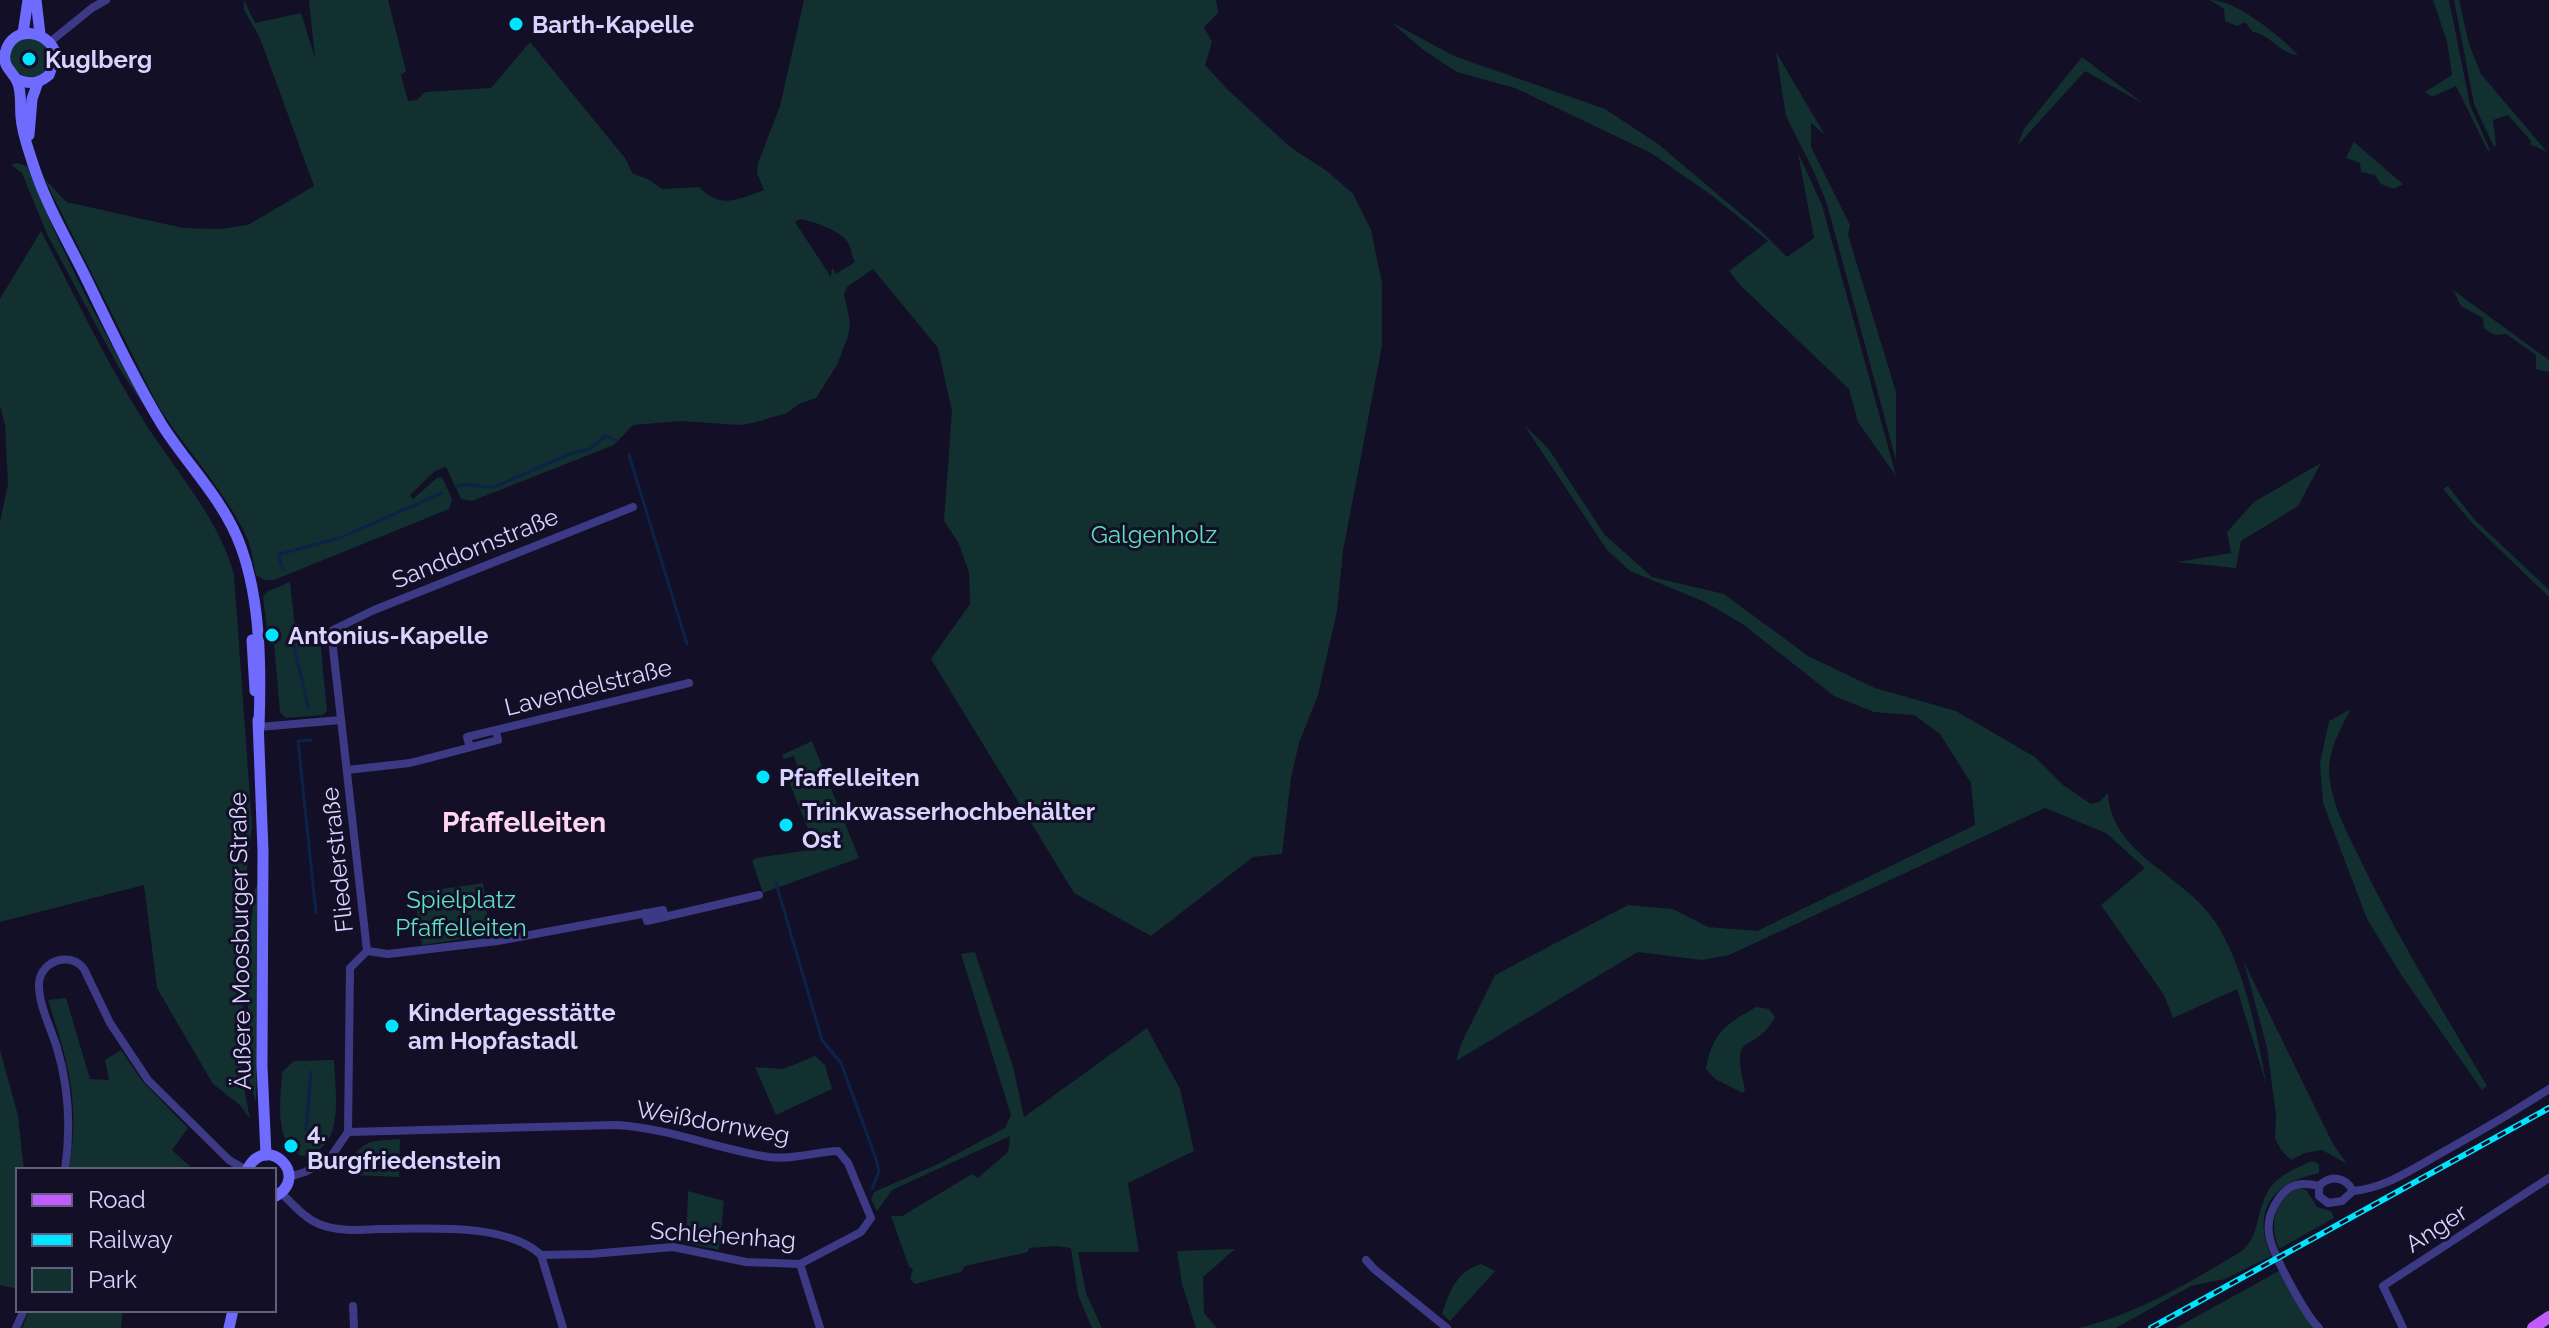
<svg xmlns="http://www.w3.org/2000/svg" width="2549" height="1328" font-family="Raleway,sans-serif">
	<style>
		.green { fill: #12302f; fill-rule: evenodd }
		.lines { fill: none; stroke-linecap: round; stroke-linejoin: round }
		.stream { stroke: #0c2248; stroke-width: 3 }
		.street { stroke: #3d3a85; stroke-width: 8 }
		.secondary { stroke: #6f6bff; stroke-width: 11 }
		.primary { stroke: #c25bff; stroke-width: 12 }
		.rail-casing { stroke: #00e5ff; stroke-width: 6 }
		.rail { stroke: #130f26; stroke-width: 3; stroke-dasharray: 9; stroke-linecap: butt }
		.poi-dot { fill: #00e5ff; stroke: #130f26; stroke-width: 3 }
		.labels { text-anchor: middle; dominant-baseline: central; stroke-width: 6; stroke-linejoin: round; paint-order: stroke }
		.poi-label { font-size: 24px; font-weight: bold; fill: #d9d4ff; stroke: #130f26; text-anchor: start }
		.park-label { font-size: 24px; fill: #5fe0c0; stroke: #130f26 }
		.street-label { font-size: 24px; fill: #d9d4ff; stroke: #130f26 }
		.quarter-label { font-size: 28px; font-weight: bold; fill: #ffd6f0; stroke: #130f26 }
	</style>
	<rect width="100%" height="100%" fill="#130f26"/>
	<g class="green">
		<path d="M244,0L255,23L301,13L315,58L309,0H388L406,71L401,75L408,101L417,100L425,92L491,88L530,42L625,158L633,174L648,179L662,189L699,187C721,210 738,199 764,190L757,173L758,163L780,106L804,0H1216L1218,13L1204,27L1212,42L1205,65L1227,89L1290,147L1327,171L1353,194L1371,230L1382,283V346L1343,551L1337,611L1318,695L1299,743L1291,778L1282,854L1253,857L1151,936L1074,893L931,659L970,604L969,572L958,542L944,521L952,411L938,348L873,269L847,287L844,294L850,322L848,336L837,365L816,398L799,404L787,413L753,423L739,425L682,421L633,425L614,445L472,501L461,499L446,467L435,471L410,495L413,499L437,478L442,477L452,499L449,509L274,580H264L256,575C253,563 252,549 247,538C224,488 184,449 156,402L44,178L66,202L183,228L220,229L248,225L314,186L260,38L244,10ZM800,219C812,221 843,231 848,243C852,249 851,255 855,262L836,274L832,268L831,277L795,222Z"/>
		<path d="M2210,0C2236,0 2280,36 2298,55C2280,54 2271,35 2253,32L2245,22L2237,26L2225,21L2224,9Z"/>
		<polygon points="2433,0 2449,0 2470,105 2490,150 2488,151 2456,86 2432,97 2425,92 2452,75 2447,42"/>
		<polygon points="2454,0 2459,0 2469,44 2481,74 2547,152 2530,144 2531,141 2508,115 2493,120 2496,145 2494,147 2474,104"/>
		<polygon points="1391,22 1454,56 1605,109 1658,144 1760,230 1787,257 1814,238 1798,153 1822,205 1896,476 1858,422 1849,389 1741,286 1729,271 1768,241 1714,197 1651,153 1515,88 1457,72 1422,49"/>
		<circle cx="29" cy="58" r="20"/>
		<polygon points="1776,52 1825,135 1811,123 1811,147 1850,225 1848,235 1896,392 1896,460 1827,204 1814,172 1786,116"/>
		<polygon points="2082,57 2144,104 2085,71 2017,146 2024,129"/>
		<polygon points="2354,142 2403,184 2394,189 2381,184 2375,175 2361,172 2360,163 2346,158"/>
		<path d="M16,163L27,166C65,262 114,354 168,442L119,368L47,234L22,173L11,165Z"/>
		<path d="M41,231C75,296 107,364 147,426C178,474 219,519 234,575L252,826L245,886V967L241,1048L242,1076L250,1119L240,1105L213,1084L157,988L144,885L0,922V522L8,484L5,425L0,406V299Z"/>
		<polygon points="2453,290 2549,360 2549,372 2536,369 2536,355 2506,334 2495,335 2484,329 2483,318 2461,306"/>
		<path d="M1524,425L1548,448L1604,534L1652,577L1724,594L1808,656L1875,688L1956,711L2035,757L2063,785L2091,804L2099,802L2108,793C2111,857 2189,876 2218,926C2246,974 2256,1029 2266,1083L2237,989L2173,1018L2164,995L2101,905L2145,868L2106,833L2045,808L1729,955L1702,960L1638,952L1456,1061L1462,1042L1495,975L1628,905L1673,909L1708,927L1757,931L1975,825L1971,783L1940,734L1914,715L1874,712L1834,696L1744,625L1705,602L1630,571L1607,550Z"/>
		<polygon points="2321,463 2298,506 2241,541 2236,568 2177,562 2231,553 2227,532 2254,502"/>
		<polygon points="2448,486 2474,519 2549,590 2549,597 2472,523 2443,489"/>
		<polygon points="290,582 296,636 315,634 320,639 327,711 323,715 286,718 280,712 274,643 279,639 279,631 267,630 263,596 268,591"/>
		<path d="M2351,709C2341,727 2328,751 2329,772C2331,803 2346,830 2359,857C2397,937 2443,1011 2487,1086L2482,1090L2402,976L2367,919L2323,803L2320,763L2329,721Z"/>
		<polygon points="812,741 859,858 763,893 752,861 756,858 816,849 788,779 791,771 798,768 794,756 784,759 782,755"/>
		<polygon points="261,882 256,1102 249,1081 247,962 255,888"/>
		<polygon points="483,883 490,935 422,945 414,893"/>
		<polygon points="975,952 1013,1066 1024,1117 1147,1028 1180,1089 1194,1151 1128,1183 1139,1252 1078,1252 1086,1293 1102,1328 1092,1328 1078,1295 1071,1248 1056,1246 1029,1248 1028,1252 965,1266 961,1272 915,1284 910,1279 913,1269 909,1267 891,1216 902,1216 972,1174 978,1178 1008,1152 1010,1136 892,1190 877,1211 871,1199 874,1192 938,1164 1005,1128 1011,1115 961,954"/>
		<polygon points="2244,962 2333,1144 2347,1164 2322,1150 2305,1153 2291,1160 2281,1150 2275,1138 2276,1115 2267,1048"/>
		<path d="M66,998L90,1079L109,1080L105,1060L121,1050L142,1081L188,1128L172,1150L194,1170H69C80,1100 69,1066 48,1000Z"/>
		<path d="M1756,1007L1769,1009L1775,1017C1754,1057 1729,1026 1745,1089L1743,1093L1715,1079L1706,1069C1712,1033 1726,1024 1756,1007Z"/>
		<polygon points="0,1050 18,1116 24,1170 18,1170 18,1289 0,1285"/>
		<polygon points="815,1056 825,1065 832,1089 776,1115 755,1067 783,1069"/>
		<path d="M334,1060C335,1093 347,1151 301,1156C273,1143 281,1098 282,1072L294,1061Z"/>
		<path d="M400,1139L399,1177L351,1175L346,1167C363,1140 368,1141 400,1139Z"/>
		<path d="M2312,1161L2319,1164V1173C2273,1183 2251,1209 2271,1256L2225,1279L2191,1286L2116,1328H2078C2136,1315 2192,1281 2242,1251C2261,1234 2256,1208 2270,1188C2279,1175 2298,1167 2312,1161Z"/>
		<path d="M2301,1188L2307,1191L2317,1207L2331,1211L2334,1218L2279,1249C2269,1226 2273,1195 2301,1188Z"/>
		<polygon points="688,1191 724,1201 719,1250 686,1243"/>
		<polygon points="1235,1249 1203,1277 1204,1313 1217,1328 1196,1328 1182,1284 1177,1251"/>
		<path d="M1481,1264L1495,1271L1450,1321L1442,1314C1450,1290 1456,1272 1481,1264Z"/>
		<polygon points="2279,1271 2313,1328 2176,1328"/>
		<polygon points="29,1310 123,1310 121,1328 22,1328"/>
	</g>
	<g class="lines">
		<g class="stream">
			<polyline points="629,455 687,644"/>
			<path d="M457,486C470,482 481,488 494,487L570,454L589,449L606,436L617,441"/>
			<polyline points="283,569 279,557 280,554 342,537 442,493"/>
			<polyline points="294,646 308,707"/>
			<polyline points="311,740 298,741 316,913"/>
			<polyline points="776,883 822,1040 841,1063 876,1159 879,1171 872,1189"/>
			<polyline points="306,1130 311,1072"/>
		</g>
		<g class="street">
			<polyline points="50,42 92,8 106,0"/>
			<polyline points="259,727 341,720"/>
			<polyline points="470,747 467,737 689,683"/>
			<polyline points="347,770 410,763 498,740 496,731"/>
			<polyline points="645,913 647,921 759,895"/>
			<polyline points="367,951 388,954 498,941 663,910 665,917"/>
			<path d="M65,1170C71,1129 69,1088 57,1048C51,1028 38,1004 39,983C41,960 71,951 84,969L110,1023L148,1080L229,1160L246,1170"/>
			<polyline points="289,1177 305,1172 330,1158 348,1132 350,968 367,951 332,639 333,630 374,610 633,507"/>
			<path d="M2319,1186C2302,1182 2290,1183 2279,1198C2272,1208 2267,1221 2269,1233C2270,1251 2306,1316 2319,1328"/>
			<polyline points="2319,1186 2319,1196 2328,1203 2342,1201 2353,1191"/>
			<path d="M2319,1186C2330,1175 2345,1176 2353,1191"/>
			<path d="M2353,1191C2386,1188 2414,1168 2443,1152C2479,1132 2514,1112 2549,1089"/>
			<path d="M281,1193C293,1204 304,1218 319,1224C338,1232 360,1230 380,1229C425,1229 506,1222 541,1255L591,1254L673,1247L746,1262L800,1264L861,1232L871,1218L848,1163L838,1151C814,1152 793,1160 769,1157C717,1149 669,1128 616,1125L348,1132"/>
			<polyline points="541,1255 563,1328"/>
			<polyline points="1366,1260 1374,1269 1447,1328"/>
			<polyline points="800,1264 820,1328"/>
			<polyline points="353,1306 354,1328"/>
			<polyline points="16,1328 24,1310"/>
			<polyline points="2403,1328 2383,1286 2549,1178"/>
		</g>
		<g class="secondary">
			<polyline points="36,0 40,34"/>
			<polyline points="23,33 28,0"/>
			<path d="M16,79C29,85 39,84 49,75L56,55C49,29 11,24 5,54C3,67 12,71 17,81C22,91 20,106 21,117C22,133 28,148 33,164C45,202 66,238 84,274C109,325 133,377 162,425C188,466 224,500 241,547C261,602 261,669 259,727"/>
			<polyline points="29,135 32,99 38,82"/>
			<polyline points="252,640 255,691"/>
			<polyline points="258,720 263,851 262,1066 266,1155"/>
			<path d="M247,1170C266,1131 313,1177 274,1197"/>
			<polyline points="229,1328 233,1310"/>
		</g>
		<polyline class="primary" points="2533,1328 2549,1317"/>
		<defs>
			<polyline id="rail" points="2151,1328 2549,1108"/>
		</defs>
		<use href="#rail" class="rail-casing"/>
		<use href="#rail" class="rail"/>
	</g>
	<g class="poi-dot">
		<circle cx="516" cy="24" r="8"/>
		<circle cx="29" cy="59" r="8"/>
		<circle cx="272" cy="635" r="8"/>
		<circle cx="763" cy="777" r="8"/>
		<circle cx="786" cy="825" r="8"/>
		<circle cx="392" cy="1026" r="8"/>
		<circle cx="291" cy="1146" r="8"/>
	</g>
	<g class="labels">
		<g class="poi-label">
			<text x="532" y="24">Barth-Kapelle</text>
			<text x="45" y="59">Kuglberg</text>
			<text x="288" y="635">Antonius-Kapelle</text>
			<text x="779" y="777">Pfaffelleiten</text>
			<text x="802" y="811">Trinkwasserhochbehälter<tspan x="802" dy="28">Ost</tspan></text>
			<text x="408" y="1012">Kindertagesstätte<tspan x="408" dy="28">am Hopfastadl</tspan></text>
			<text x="307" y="1132">4.<tspan x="307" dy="28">Burgfriedenstein</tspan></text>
		</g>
		<g class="park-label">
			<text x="1154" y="534">Galgenholz</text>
			<text x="461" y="899">Spielplatz<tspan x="461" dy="28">Pfaffelleiten</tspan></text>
		</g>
		<g class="street-label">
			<text transform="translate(475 548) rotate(-22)">Sanddornstraße</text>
			<text transform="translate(588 687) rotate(-14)">Lavendelstraße</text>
			<text transform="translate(337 860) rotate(-96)">Fliederstraße</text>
			<text transform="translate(240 941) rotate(-91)">Äußere Moosburger Straße</text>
			<text transform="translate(713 1122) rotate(10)">Weißdornweg</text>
			<text transform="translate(2436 1228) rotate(-33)">Anger</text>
			<text transform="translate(723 1235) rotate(4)">Schlehenhag</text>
		</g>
		<g class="quarter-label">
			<text x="524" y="822">Pfaffelleiten</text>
		</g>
	</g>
	<rect x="16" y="1168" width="260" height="144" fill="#130f26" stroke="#625e7d" stroke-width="2"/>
	<rect x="32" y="1194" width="40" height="12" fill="#c25bff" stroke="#625e7d" stroke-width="2"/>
	<text x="88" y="1208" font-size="24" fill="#d9d4ff">Road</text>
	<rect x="32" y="1234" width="40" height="12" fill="#00e5ff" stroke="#625e7d" stroke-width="2"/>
	<text x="88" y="1248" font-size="24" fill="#d9d4ff">Railway</text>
	<rect x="32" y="1268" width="40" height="24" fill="#12302f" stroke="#625e7d" stroke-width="2"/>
	<text x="88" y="1288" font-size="24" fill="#d9d4ff">Park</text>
</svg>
